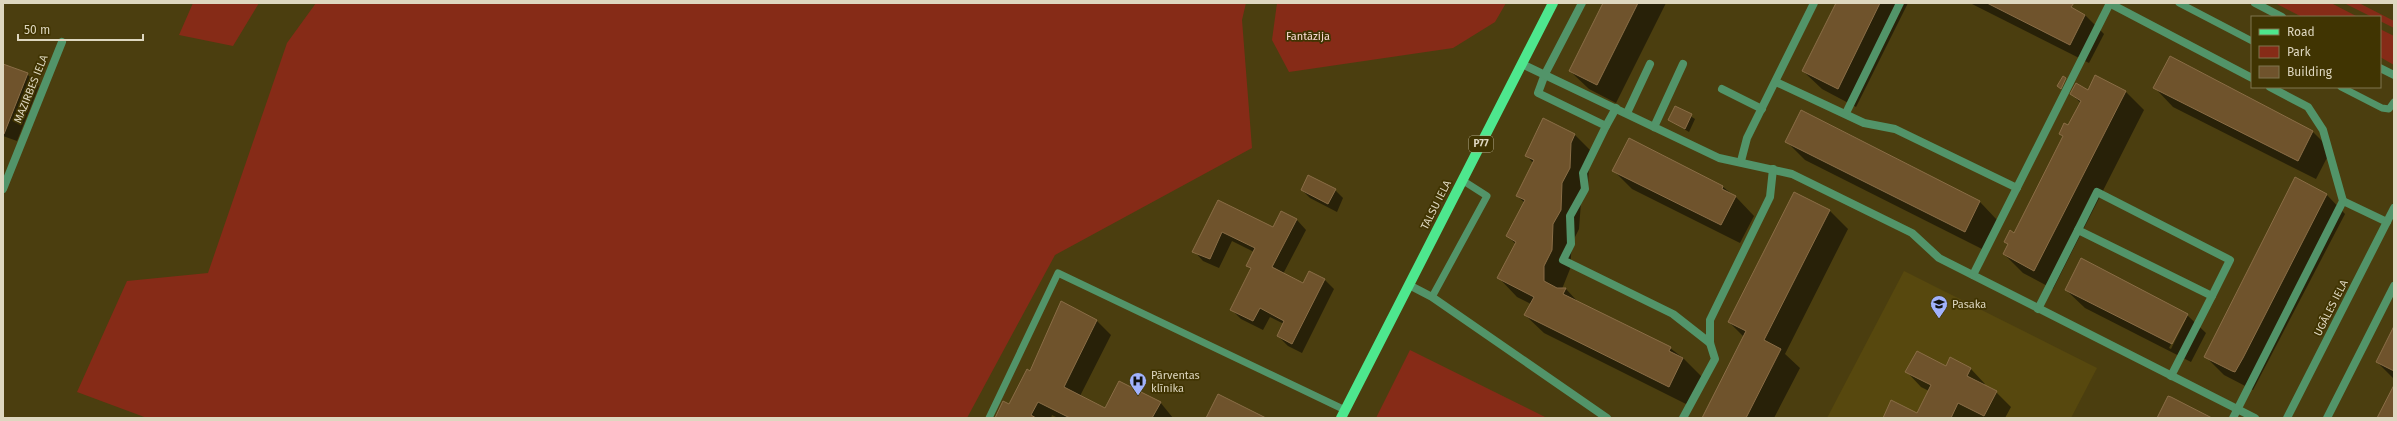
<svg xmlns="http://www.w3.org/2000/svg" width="2397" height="421" font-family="'Fira Sans',sans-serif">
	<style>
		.built { fill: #57480e }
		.green { fill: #862b17 }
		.shadow { fill: #0007; fill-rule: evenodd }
		.building { fill: #6f532c; stroke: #8a6d46 }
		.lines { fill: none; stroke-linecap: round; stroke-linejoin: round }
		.service { stroke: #529469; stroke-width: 7 }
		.minor { stroke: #529469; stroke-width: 8 }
		.tertiary { stroke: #529469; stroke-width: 8 }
		.primary { stroke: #4ee78e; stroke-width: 10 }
		.labels { text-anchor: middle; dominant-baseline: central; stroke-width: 3.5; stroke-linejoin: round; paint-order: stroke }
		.shield { fill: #403402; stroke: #afa687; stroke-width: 1 }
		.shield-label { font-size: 10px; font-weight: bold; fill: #ded7c0 }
		.park-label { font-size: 11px; fill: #fcdcd5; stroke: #403402 }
		.street-label { font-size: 11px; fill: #ded7c0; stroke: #403402 }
		.poi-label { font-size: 11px; fill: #ded7c0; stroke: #403402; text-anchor: start }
	</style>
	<rect width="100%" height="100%" fill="#4b3e0f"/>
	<polygon class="built" points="1904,271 2097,368 2071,418 1827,418"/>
	<g class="green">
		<polygon points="193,3 259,3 233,46 179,35"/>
		<polygon points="316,3 1246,3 1242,20 1252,148 1055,255 967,418 147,418 77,392 127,281 208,273 287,43"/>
		<polygon points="1277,3 1506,3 1495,22 1453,48 1289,72 1272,40"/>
		<polygon points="2275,3 2331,3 2358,17 2302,17"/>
		<polygon points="2344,3 2359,3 2394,21 2394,28 2380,21 2380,17 2372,17"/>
		<polygon points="2380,29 2394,36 2394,65 2380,57"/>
		<polygon points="1410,350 1547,418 1376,418"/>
	</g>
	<g class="shadow">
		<polygon points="1605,3 1666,3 1616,103 1589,89 1570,71"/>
		<polygon points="1837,3 1908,3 1856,107 1822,89 1803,71"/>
		<polygon points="1970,3 2062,3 2085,15 2104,34 2089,63"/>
		<polygon points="3,68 27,74 39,86 17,141 3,136"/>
		<polygon points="2155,88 2312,131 2331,150 2316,179 2173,107"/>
		<polygon points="2088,92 2126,92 2144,110 2053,289 2023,273 2004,254 2063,137 2060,134 2069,127 2081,103 2071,94"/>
		<polygon points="1676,107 1695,119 1689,132 1669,120"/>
		<polygon points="1802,111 1980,202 1998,221 1984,250 1805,160 1787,142"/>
		<polygon points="1543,120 1575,135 1594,154 1589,162 1588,187 1581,202 1579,229 1572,243 1570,269 1562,289 1566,289 1579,303 1670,348 1683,358 1702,377 1688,405 1544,333 1525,315 1531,304 1517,297 1499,278 1516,244 1507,236 1525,203 1517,196 1533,163 1526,155"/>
		<polygon points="1629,140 1723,187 1736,197 1754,216 1740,243 1632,189 1614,171"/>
		<polygon points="1302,190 1335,190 1343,198 1337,212 1310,198"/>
		<polygon points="2327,195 2345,214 2253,390 2224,375 2205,356"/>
		<polygon points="1218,201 1274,229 1282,213 1297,220 1306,230 1283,274 1304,284 1324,279 1334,289 1302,353 1288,346 1278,336 1284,324 1270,317 1263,330 1241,319 1231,309 1251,270 1248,266 1254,252 1232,241 1219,268 1203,261 1194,251"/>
		<polygon points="1829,210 1848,229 1785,354 1800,368 1774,418 1703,418 1744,337 1729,322"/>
		<path d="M2082,259L2187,315L2206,333L2191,362L2085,308L2066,290ZM2184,319H2186L2171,349L2169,348Z"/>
		<polygon points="1061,303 1097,321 1111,335 1080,396 1106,409 1160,402 1173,418 1058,418 1052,415 1051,418 996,418 1010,405 1030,372"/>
		<polygon points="2394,329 2394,379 2377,362"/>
		<polygon points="1951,359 1971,369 1985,384 1984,386 1996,392 2011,407 2005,418 1884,418 1918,414 1929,391 1921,387 1907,372 1947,367"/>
	</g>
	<g class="building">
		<polygon points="1603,3 1638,3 1597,85 1569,71"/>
		<polygon points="1836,3 1880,3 1838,89 1802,71"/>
		<polygon points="1987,3 2074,3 2071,7 2085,15 2070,45"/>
		<polygon points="2170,56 2313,131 2298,161 2153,88"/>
		<polygon points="3,64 28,73 4,134 3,134"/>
		<polygon points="2095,75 2126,91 2034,271 2003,254 2008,244 2004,242 2010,230 2014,233 2063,136 2059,134 2064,123 2068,125 2081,101 2070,94 2076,83 2088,90"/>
		<polygon points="2063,76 2066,78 2061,89 2057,86"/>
		<polygon points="1675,106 1692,114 1685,129 1668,120"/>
		<polygon points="1801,110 1980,201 1965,232 1785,142"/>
		<polygon points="1543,118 1575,134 1571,143 1570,168 1562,183 1561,210 1553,224 1552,250 1544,266 1544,281 1557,288 1566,288 1563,294 1671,347 1669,351 1683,358 1669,387 1524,315 1534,297 1497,278 1516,242 1506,236 1525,200 1516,196 1534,160 1525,156"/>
		<polygon points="1629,138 1723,186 1722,189 1736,196 1721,225 1612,171"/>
		<polygon points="1308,175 1336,189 1328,204 1301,190"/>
		<polygon points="2295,177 2327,194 2243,358 2235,372 2232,371 2204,357"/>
		<polygon points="1794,192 1830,210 1764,340 1781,349 1746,418 1702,418 1746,331 1728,322"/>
		<polygon points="1218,200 1273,227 1281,211 1297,219 1272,267 1303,283 1309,271 1325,279 1292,344 1277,336 1284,321 1260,308 1253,321 1230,310 1251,268 1246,266 1255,248 1222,232 1210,259 1192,252"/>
		<polygon points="2081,258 2188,314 2172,344 2065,290"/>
		<polygon points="1061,301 1097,320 1064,387 1105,408 1119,381 1161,402 1152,418 1070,418 1038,402 1031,415 1036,418 995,418 1003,401 1009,404 1027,369 1030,371"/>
		<polygon points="2394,326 2394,371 2376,362"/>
		<polygon points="1917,351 1946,366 1950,357 1971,368 1967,376 1997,391 1984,416 1958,403 1951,418 1883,418 1891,400 1917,413 1931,385 1905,372"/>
		<polygon points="2394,385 2394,418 2377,418"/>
		<polygon points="1218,394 1266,418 1206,418"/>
		<polygon points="2168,396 2171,397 2212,418 2157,418"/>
	</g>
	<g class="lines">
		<g class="service">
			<polyline points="2179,3 2252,41"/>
			<polyline points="2341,87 2382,108 2389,109 2394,102"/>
			<polyline points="1432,297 1487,196 1462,180"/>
			<polyline points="989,418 1058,273 1345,410"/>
		</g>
		<g class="minor">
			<polyline points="1582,3 1545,74 1538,93 1606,126 1583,173 1585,189 1570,216 1571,244 1563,260 1673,314 1710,343"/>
			<polyline points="2109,3 2252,78"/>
			<polyline points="1522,64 1719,158 1792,174 1912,233 1939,258 2255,418"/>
			<polyline points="1776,82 1864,123 1895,129 2017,188"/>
			<polyline points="1722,89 1762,109"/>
			<polyline points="1627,113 1650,64"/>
			<polyline points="1846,113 1900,3"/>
			<polyline points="1606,126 1616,108"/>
			<polyline points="1654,127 1683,64"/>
			<polyline points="1741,161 1747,138 1814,3"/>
			<polyline points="3,189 62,42"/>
			<polyline points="2343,201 2387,222"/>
			<polyline points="2078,230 2097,192 2230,260 2212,296"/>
			<polyline points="1973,275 2110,3"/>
			<polyline points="1409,285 1432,297 1607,418"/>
			<polyline points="2038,309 2078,230 2212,296 2171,376"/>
			<polyline points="1683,418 1715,359 1710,343 1710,320 1770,197 1773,169"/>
			<polyline points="2233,418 2343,201 2323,130 2308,107 2270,87"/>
			<polyline points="2287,418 2394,208"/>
			<polyline points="2327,418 2394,286"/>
		</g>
		<g class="tertiary">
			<polyline points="2255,3 2282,17"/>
			<polyline points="2380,68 2394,75"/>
		</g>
		<polyline class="primary" points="1341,418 1553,3"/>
	</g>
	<defs>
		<symbol id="school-pin" viewBox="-11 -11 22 30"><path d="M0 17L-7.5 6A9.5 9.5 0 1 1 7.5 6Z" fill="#a1b2fd" stroke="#403402"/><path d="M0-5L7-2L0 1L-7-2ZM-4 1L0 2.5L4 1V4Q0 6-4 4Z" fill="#111"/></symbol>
		<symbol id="hospital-pin" viewBox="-11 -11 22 30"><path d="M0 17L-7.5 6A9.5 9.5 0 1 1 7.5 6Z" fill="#a1b2fd" stroke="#403402"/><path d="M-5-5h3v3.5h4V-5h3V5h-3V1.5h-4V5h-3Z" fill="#111"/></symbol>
	</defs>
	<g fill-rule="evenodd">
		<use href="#school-pin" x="1929" y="294" width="20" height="27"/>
		<use href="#hospital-pin" x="1128" y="371" width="20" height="27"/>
	</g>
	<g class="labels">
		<rect class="shield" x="1469" y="136" width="24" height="16" rx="3"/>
		<g class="shield-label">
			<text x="1481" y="144">P77</text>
		</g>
		<g class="park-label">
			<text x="1308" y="36">Fantāzija</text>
		</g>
		<g class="street-label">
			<text transform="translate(31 89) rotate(-68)">MAZIRBES IELA</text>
			<text transform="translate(1436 205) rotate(-63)">TALSU IELA</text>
			<text transform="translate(2331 308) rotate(-63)">UGĀLES IELA</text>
		</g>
		<g class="poi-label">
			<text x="1952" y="304">Pasaka</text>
			<text x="1151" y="375">Pārventas<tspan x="1151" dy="13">klīnika</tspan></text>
		</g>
	</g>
	<rect width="2397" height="421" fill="none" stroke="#ded7c0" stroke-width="8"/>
	<rect x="2251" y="16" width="130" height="72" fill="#403402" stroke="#7f754e"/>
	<rect x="2259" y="29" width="20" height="6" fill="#4ee78e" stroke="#7f754e"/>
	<text x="2287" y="36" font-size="12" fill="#ded7c0">Road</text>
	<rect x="2259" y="46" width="20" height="12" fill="#862b17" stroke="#7f754e"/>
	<text x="2287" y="56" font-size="12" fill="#ded7c0">Park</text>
	<rect x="2259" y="66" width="20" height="12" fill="#6f532c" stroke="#7f754e"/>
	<text x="2287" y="76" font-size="12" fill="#ded7c0">Building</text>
	<path d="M18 34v6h125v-6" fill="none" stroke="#ded7c0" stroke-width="2"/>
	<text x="24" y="34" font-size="12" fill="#ded7c0" stroke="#403402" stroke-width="3" paint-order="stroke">50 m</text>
</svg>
